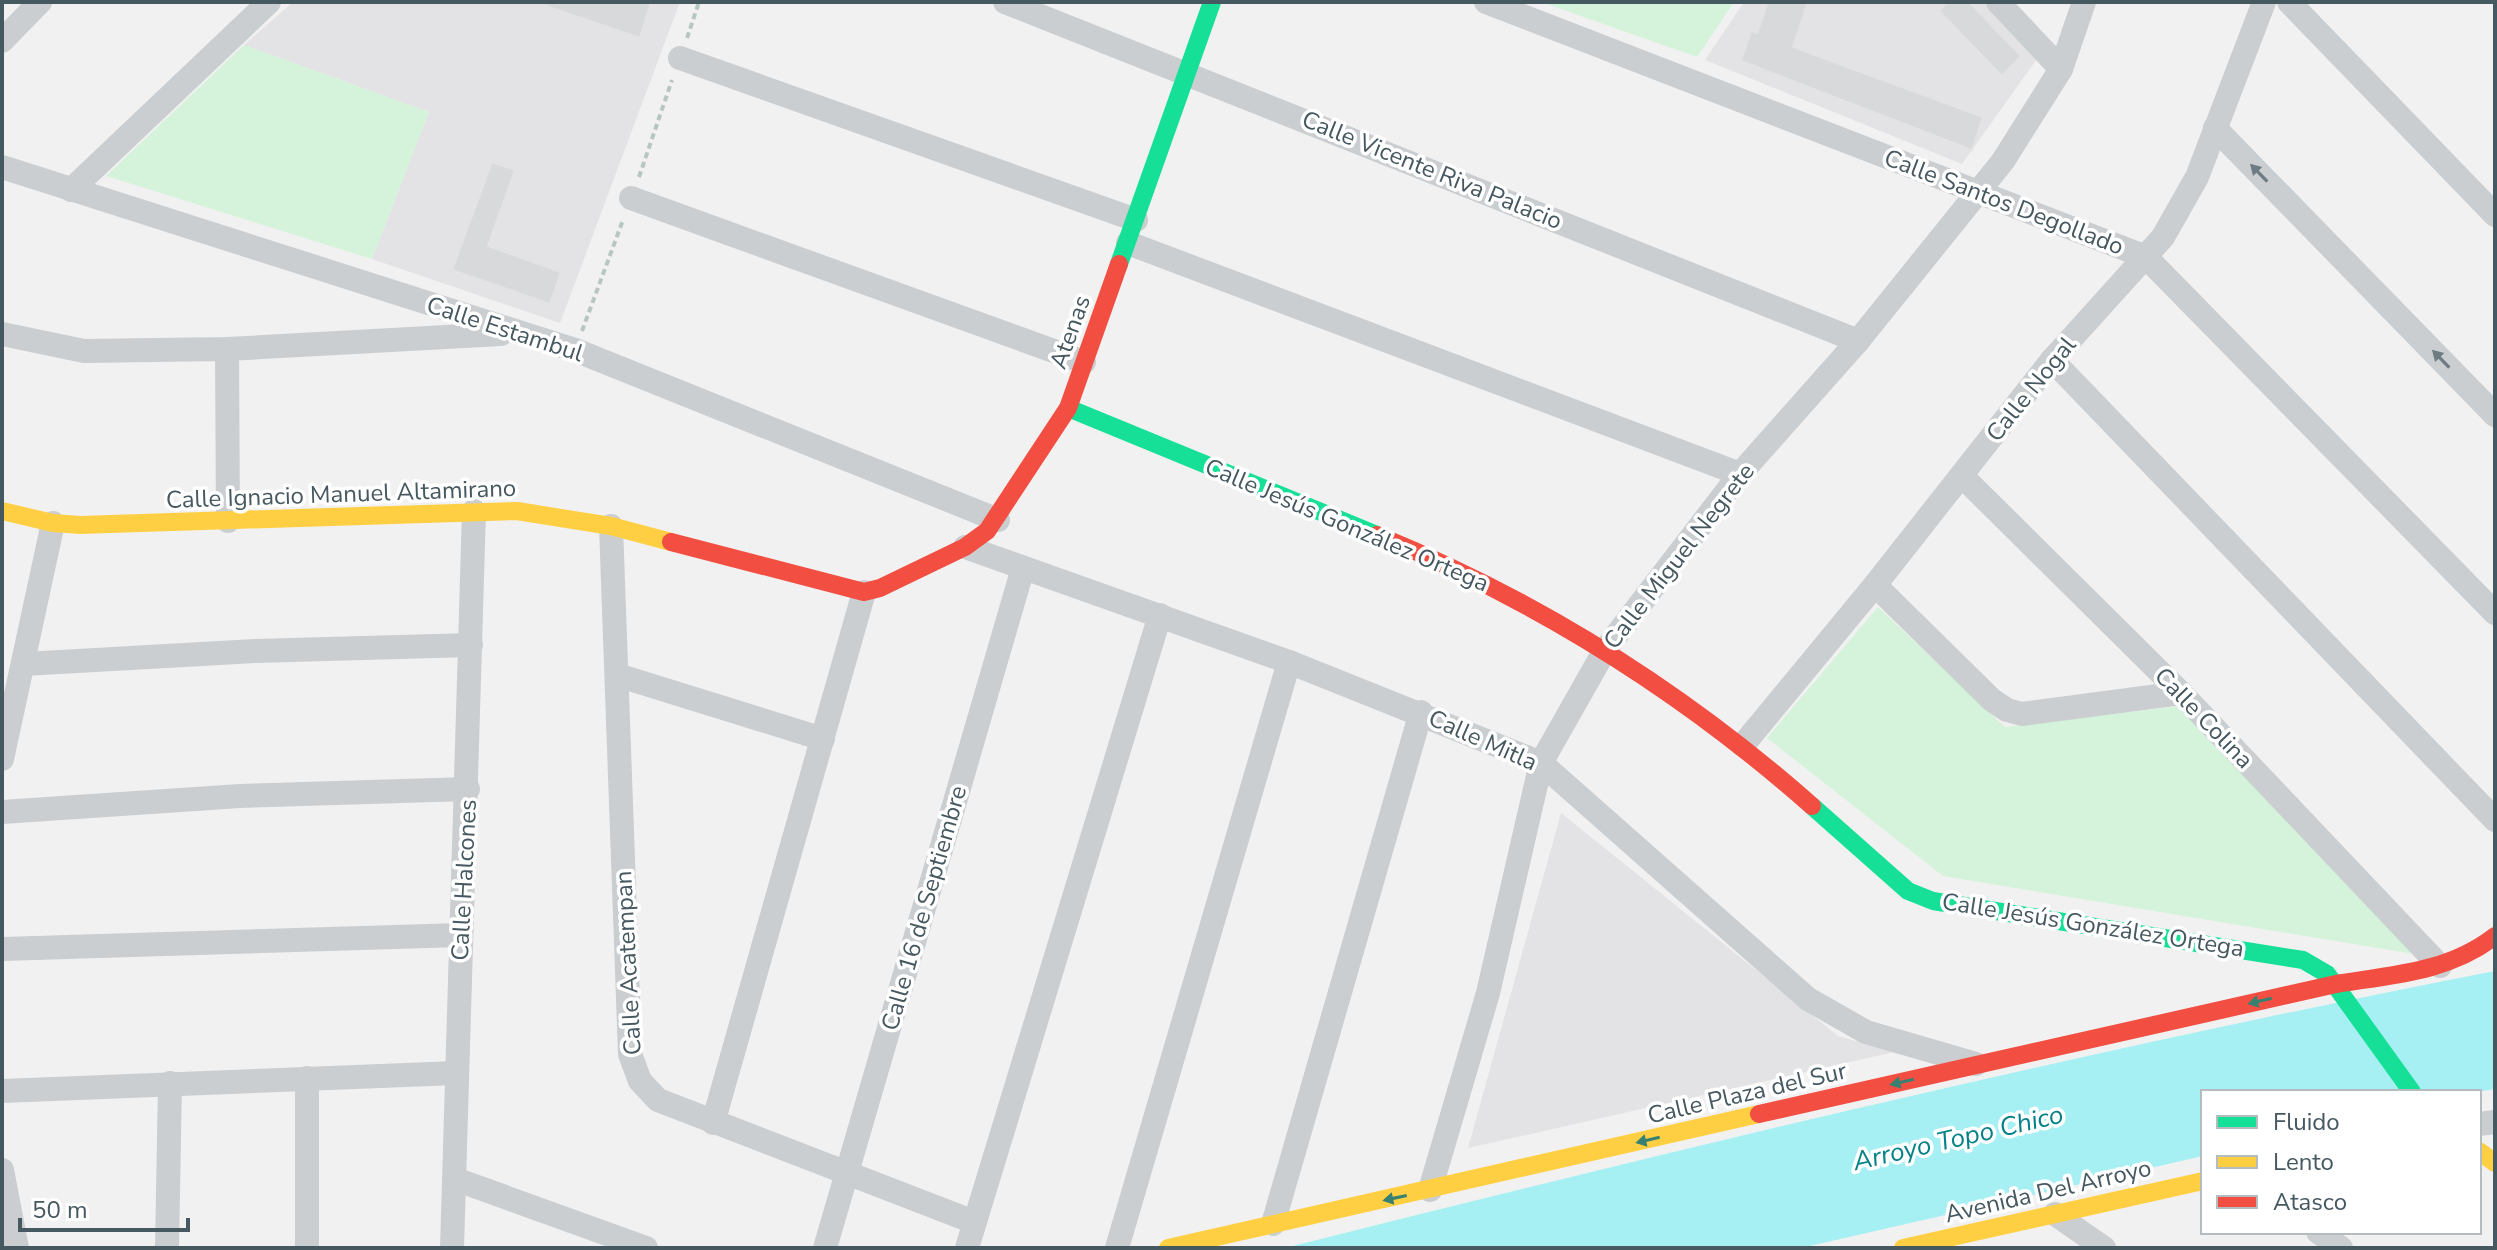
<svg xmlns="http://www.w3.org/2000/svg" width="2497" height="1250" font-family="'Nunito Sans',sans-serif">
	<style>
		.education { fill: #e3e2e4 }
		.green { fill: #d4f3da }
		.water { fill: #a6f0f3 }
		.building { fill: #d8d9da; stroke: #e3e3e4; stroke-width: 2 }
		.lines { fill: none; stroke-linecap: round; stroke-linejoin: round }
		.path { stroke: #b8c6c0; stroke-width: 4; stroke-dasharray: 6 4; stroke-linecap: butt }
		.street { stroke: #caced1; stroke-width: 24 }
		.fast { stroke: #16e098; stroke-width: 18 }
		.slow { stroke: #ffcf43; stroke-width: 18 }
		.jam { stroke: #f24e42; stroke-width: 18 }
		.oneway { fill: #6e7b82 }
		.oneway2 { fill: #388171 }
		.labels { text-anchor: middle; dominant-baseline: central; stroke-width: 7; stroke-linejoin: round; paint-order: stroke }
		.street-label { font-size: 24px; fill: #465860; stroke: #fff }
		.water-label { font-size: 26px; font-style: italic; fill: #058287; stroke: #fff }
	</style>
	<rect width="100%" height="100%" fill="#f2f1f1"/>
	<g class="education">
		<polygon points="293,2 680,2 560,323 372,259 429,112 244,45"/>
		<polygon points="1744,2 1987,2 2039,56 1962,164 1705,60"/>
		<polygon points="1561,813 1838,1036 1894,1052 1468,1148"/>
	</g>
	<g class="green">
		<polygon points="1541,2 1734,2 1697,57"/>
		<polygon points="244,45 429,112 372,259 106,176"/>
		<polygon points="1878,607 2005,727 2188,705 2414,954 1943,876 1767,738"/>
	</g>
	<path class="water" d="M2495,971V1089L2477,1092H2203V1156L1801,1248H1285C1686,1147 2089,1050 2495,971Z"/>
	<g class="building">
		<polygon points="543,2 651,2 640,38 543,5"/>
		<polygon points="1768,2 1808,2 1793,47 1983,117 1972,150 1741,61 1751,31 1757,33"/>
		<polygon points="1947,2 1969,2 2021,56 2002,76 1939,11"/>
		<polygon points="492,162 515,170 488,246 561,272 550,304 452,270"/>
	</g>
	<g class="lines">
		<g class="path">
			<polyline points="687,38 699,2"/>
			<polyline points="639,177 672,80"/>
			<polyline points="582,331 623,220"/>
		</g>
		<g class="street">
			<polyline points="1005,2 1858,341"/>
			<polyline points="1486,2 2146,257 2495,613"/>
			<polyline points="1998,2 2061,69"/>
			<polyline points="2289,2 2495,215"/>
			<polyline points="2,41 40,2"/>
			<polyline points="680,58 1136,220"/>
			<polyline points="2215,128 2495,415"/>
			<polyline points="2,167 575,350 998,520"/>
			<polyline points="71,190 269,2"/>
			<polyline points="631,198 1084,362"/>
			<polyline points="1128,243 1740,474"/>
			<polyline points="2,334 84,351 227,349 501,334"/>
			<polyline points="227,349 228,521"/>
			<polyline points="2052,360 2495,820"/>
			<polyline points="1962,476 2181,693 2440,966"/>
			<polyline points="611,526 630,1054 640,1081 658,1100 974,1222"/>
			<polyline points="965,547 1289,662 1541,763 1808,999 1866,1032 1976,1064"/>
			<polyline points="1875,585 1992,700 2007,710 2022,714 2181,693"/>
			<polyline points="24,664 255,651 471,645"/>
			<polyline points="617,675 823,739"/>
			<polyline points="1743,745 1875,585 2052,360 2163,237 2197,177 2264,2"/>
			<polyline points="2,759 53,523"/>
			<polyline points="2,812 240,796 468,789"/>
			<polyline points="2,949 461,935"/>
			<polyline points="2,1091 456,1073"/>
			<polyline points="713,1123 864,592"/>
			<polyline points="2479,1124 2495,1122"/>
			<polyline points="2,1170 17,1248"/>
			<polyline points="455,1179 646,1248"/>
			<polyline points="1430,1190 1488,993 1541,763 1605,650 1740,474 1858,341 2003,161 2061,69 2084,2"/>
			<polyline points="2055,1214 2104,1248"/>
			<polyline points="1273,1224 1421,712"/>
			<polyline points="2318,1232 2341,1248"/>
			<polyline points="167,1248 170,1083"/>
			<polyline points="307,1248 307,1078"/>
			<polyline points="452,1248 474,511"/>
			<polyline points="825,1248 1023,568"/>
			<polyline points="967,1248 1160,615"/>
			<polyline points="1117,1248 1289,662"/>
		</g>
		<g class="fast">
			<polyline points="1119,264 1212,2"/>
			<polyline points="1068,408 1377,535"/>
			<polyline points="1812,806 1908,891 1933,901 2303,960 2327,974 2412,1092"/>
		</g>
		<g class="slow">
			<polyline points="2,511 53,523 80,525 517,511 611,526 671,542"/>
			<polyline points="2479,1151 2495,1163"/>
			<polyline points="1168,1248 1759,1114"/>
			<polyline points="1903,1248 2203,1181"/>
		</g>
		<g class="jam">
			<path d="M1377,535C1536,600 1683,692 1812,806"/>
			<polyline points="671,542 864,592 880,588 965,547 987,531 1068,408 1119,264"/>
			<path d="M1759,1114L2336,984C2392,975 2449,972 2495,936"/>
		</g>
	</g>
	<defs><path id="oneway-solid" d="M-6-.8H1V-3.2L6.5 0L1 3.2V.8H-6Z" transform="scale(2)"/></defs>
	<g class="oneway">
		<use href="#oneway-solid" transform="translate(2259 173) rotate(-134)"/>
		<use href="#oneway-solid" transform="translate(2441 359) rotate(-134)"/>
	</g>
	<g class="oneway2">
		<use href="#oneway-solid" transform="translate(2260 1001) rotate(167)"/>
		<use href="#oneway-solid" transform="translate(1902 1082) rotate(167)"/>
		<use href="#oneway-solid" transform="translate(1648 1140) rotate(167)"/>
		<use href="#oneway-solid" transform="translate(1395 1198) rotate(168)"/>
	</g>
	<g class="labels">
		<g class="street-label">
			<text transform="translate(1432 170) rotate(22)">Calle Vicente Riva Palacio</text>
			<text transform="translate(2004 202) rotate(21)">Calle Santos Degollado</text>
			<text transform="translate(505 329) rotate(18)">Calle Estambul</text>
			<text transform="translate(1070 332) rotate(-70)">Atenas</text>
			<text transform="translate(2031 389) rotate(-51)">Calle Nogal</text>
			<text transform="translate(341 494) rotate(-2)">Calle Ignacio Manuel Altamirano</text>
			<text transform="translate(1347 525) rotate(23)">Calle Jesús González Ortega</text>
			<text transform="translate(1679 556) rotate(-52)">Calle Miguel Negrete</text>
			<text transform="translate(2204 718) rotate(46)">Calle Colina</text>
			<text transform="translate(1483 740) rotate(24)">Calle Mitla</text>
			<text transform="translate(464 880) rotate(-87)">Calle Halcones</text>
			<text transform="translate(924 908) rotate(-74)">Calle 16 de Septiembre</text>
			<text transform="translate(2093 925) rotate(9)">Calle Jesús González Ortega</text>
			<text transform="translate(628 963) rotate(-93)">Calle Acatempan</text>
			<text transform="translate(1747 1093) rotate(-13)">Calle Plaza del Sur</text>
			<text transform="translate(2048 1191) rotate(-13)">Avenida Del Arroyo</text>
		</g>
		<g class="water-label">
			<text transform="translate(1958 1138) rotate(-13)">Arroyo Topo Chico</text>
		</g>
	</g>
	<rect width="2497" height="1250" fill="none" stroke="#465860" stroke-width="8"/>
	<rect x="2201" y="1090" width="280" height="144" fill="#ffffff" stroke="#b5bcbf" stroke-width="2"/>
	<rect x="2217" y="1116" width="40" height="12" fill="#16e098" stroke="#b5bcbf" stroke-width="2"/>
	<text x="2273" y="1130" font-size="24" fill="#465860">Fluido</text>
	<rect x="2217" y="1156" width="40" height="12" fill="#ffcf43" stroke="#b5bcbf" stroke-width="2"/>
	<text x="2273" y="1170" font-size="24" fill="#465860">Lento</text>
	<rect x="2217" y="1196" width="40" height="12" fill="#f24e42" stroke="#b5bcbf" stroke-width="2"/>
	<text x="2273" y="1210" font-size="24" fill="#465860">Atasco</text>
	<path d="M20 1218v12h168v-12" fill="none" stroke="#465860" stroke-width="4"/>
	<text x="32" y="1218" font-size="24" fill="#465860" stroke="#ffffff" stroke-width="6" paint-order="stroke">50 m</text>
</svg>
